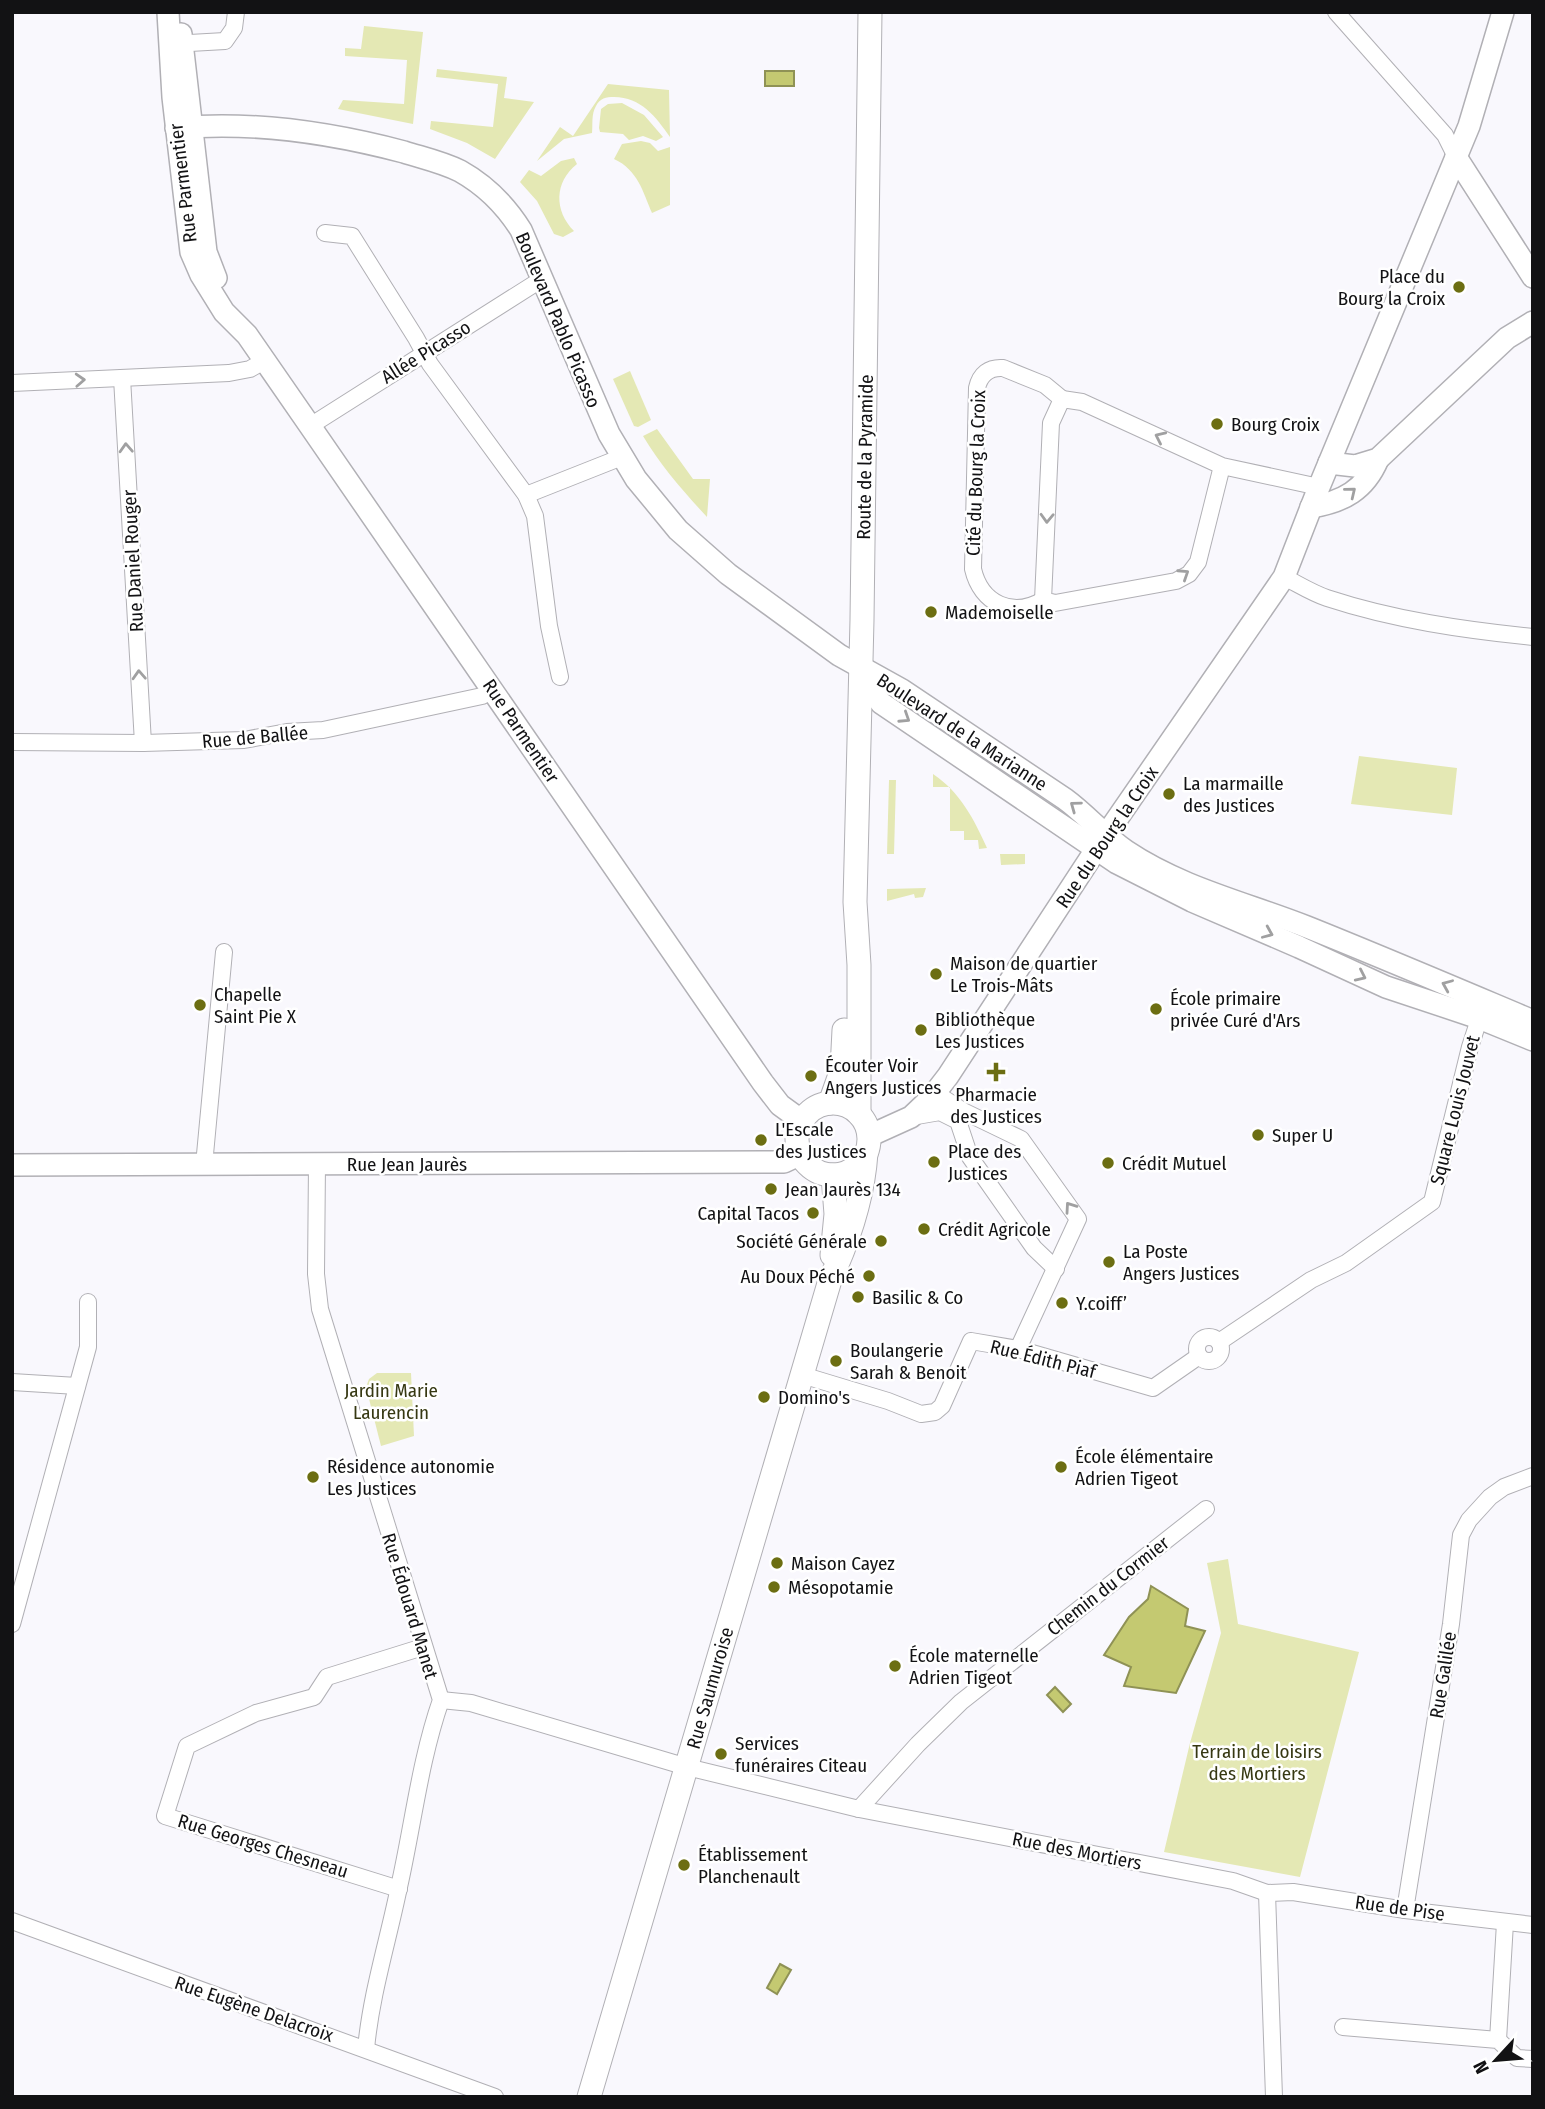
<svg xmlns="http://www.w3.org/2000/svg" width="1545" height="2109" font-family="'Fira Sans Condensed',sans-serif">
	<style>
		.green { fill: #e4e8b4 }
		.water { fill: #c4c971; stroke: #8f9255; stroke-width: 2 }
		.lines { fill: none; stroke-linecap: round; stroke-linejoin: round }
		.minor-casing { stroke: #b1b0b5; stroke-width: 18 }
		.tertiary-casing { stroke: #b1b0b5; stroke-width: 24 }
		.secondary-casing { stroke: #b1b0b5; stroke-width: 25 }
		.minor { stroke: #fff; stroke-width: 16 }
		.tertiary { stroke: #fff; stroke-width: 21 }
		.secondary { stroke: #fff; stroke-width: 23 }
		.oneway { stroke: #a0a0a1 }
		.poi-dot { fill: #6c6e12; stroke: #fff; stroke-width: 2.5 }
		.labels { text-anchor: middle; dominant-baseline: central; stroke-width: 5; stroke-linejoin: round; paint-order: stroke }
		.street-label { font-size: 19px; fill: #121214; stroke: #fff }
		.poi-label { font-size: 19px; fill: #121214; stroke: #fff; text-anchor: start }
		.park-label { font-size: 19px; fill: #363812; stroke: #fff }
	</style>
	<rect width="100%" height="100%" fill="#f9f8fd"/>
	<g class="green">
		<polygon points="364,26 423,32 413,124 338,109 343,100 404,104 407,60 345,56 345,48 361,49"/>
		<polygon points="437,69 507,77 504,98 534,102 495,159 467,143 430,129 431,121 493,127 498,84 436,77"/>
		<path d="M608,84L669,90L670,137C656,117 641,97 614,97C606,97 600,98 596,106C591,114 593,125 592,133L564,139L537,161L560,127L573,136Z"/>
		<polygon points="622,103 644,115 663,137 656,141 643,136 629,140 623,134 600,132 599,128 601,109 608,104"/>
		<path d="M641,141L650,143L658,151L670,147V205L652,213C643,192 638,170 614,159L622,144Z"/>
		<path d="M574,158L577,164C554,182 554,211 574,231L563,237L554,234L537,201L520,182L529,170L541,176L561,161Z"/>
		<polygon points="630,371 651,420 638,427 634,426 613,379"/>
		<path d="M657,429L693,479H710L707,517C683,491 661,466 643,436Z"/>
		<polygon points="1359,756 1457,768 1452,815 1351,804"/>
		<path d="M933,774C960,792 974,819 987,848L979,849L978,840H964V831H950V787H933Z"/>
		<polygon points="889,780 896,780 894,854 887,854"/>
		<polygon points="1000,854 1025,854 1025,864 1001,865"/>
		<polygon points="926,888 923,897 915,898 914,894 887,901 887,889"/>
		<polygon points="377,1373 411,1373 414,1436 381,1446 366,1387 369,1379"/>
		<polygon points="1228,1559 1238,1624 1359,1652 1300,1877 1164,1852 1190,1743 1221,1633 1207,1563"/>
	</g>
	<g class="water">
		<rect x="765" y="71" width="29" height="15"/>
		<polygon points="1151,1586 1188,1609 1185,1626 1205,1631 1176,1693 1124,1686 1131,1667 1104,1655 1129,1617 1148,1599"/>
		<polygon points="1055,1687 1071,1704 1063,1712 1047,1695"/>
		<polygon points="780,1964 791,1970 777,1994 767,1988"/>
	</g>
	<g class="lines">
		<defs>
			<g id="minor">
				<polyline points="1336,12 1445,135 1456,157"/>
				<polyline points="172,44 225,41 234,28 236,12"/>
				<polyline points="325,233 352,236 416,338 430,364 526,495 535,516 549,626 560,677"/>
				<polyline points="122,378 143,743"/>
				<polyline points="12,383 229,373 250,369 264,361"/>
				<polyline points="310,426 542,279"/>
				<polyline points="1222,466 1198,562 1189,574 1176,581 1055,603 1043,600 1051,423 1062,399 1082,402 1222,466 1319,487"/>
				<polyline points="526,495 622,457"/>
				<path d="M1284,577C1298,584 1312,593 1327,598C1394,620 1464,630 1533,637"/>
				<path d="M1043,600C1013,618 981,604 973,569L977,388C980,374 989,367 1003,368L1045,385L1062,399"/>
				<polyline points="12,742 143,743 244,740 287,732 323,730 482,696 493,690"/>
				<polyline points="934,1092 963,1111 1021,1139 1078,1219 1018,1349"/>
				<polyline points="911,1117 940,1112 958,1121 970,1157 1034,1248 1056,1269"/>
				<path d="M317,1163L316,1274L320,1309L441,1700C420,1760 413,1825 399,1887C388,1941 371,1994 366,2049"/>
				<polyline points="204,1165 224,952"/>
				<circle cx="1209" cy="1349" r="12"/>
				<polyline points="1219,1342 1311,1280 1346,1263 1432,1202 1470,1047 1482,1010"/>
				<polyline points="802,1375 888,1401 921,1414 935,1412 942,1406 971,1341 1018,1349 1153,1388 1199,1356"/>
				<polyline points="12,1382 77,1386"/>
				<polyline points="12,1624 88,1347 88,1302"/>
				<polyline points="441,1700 471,1703 687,1767 859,1809 1233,1881 1267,1893 1293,1892 1405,1910 1533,1925"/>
				<polyline points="859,1809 918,1744 961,1702 1206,1509"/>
				<polyline points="399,1889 165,1816 187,1746 256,1713 314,1697 327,1677 423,1647"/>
				<polyline points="1267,1893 1274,2097"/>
				<polyline points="1405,1910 1451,1624 1461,1535 1469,1520 1490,1497 1504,1487 1533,1476"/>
				<polyline points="12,1921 495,2097"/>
				<polyline points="1343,2027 1498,2040 1517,2058 1533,2059"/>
				<polyline points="1498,2040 1505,1923"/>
			</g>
			<g id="tertiary">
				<polyline points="168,12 173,97 191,252 201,275 224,312 247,335 310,426 763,1083 780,1105 802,1121"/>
				<polyline points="181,34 206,252 216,278"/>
				<path d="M176,128C251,121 332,133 404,152C423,158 442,162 460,171C485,185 506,206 521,230L609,434L636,479L678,530L728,574L839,655L902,690L1065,799C1087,815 1104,836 1126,851C1181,888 1246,903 1307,927C1382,957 1457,989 1533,1021"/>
				<polyline points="1456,157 1533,277"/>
				<polyline points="1329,463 1355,466 1378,459 1507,338 1533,322"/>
				<path d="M1311,507C1343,502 1365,490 1378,459"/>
				<polyline points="860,669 870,689 881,703 1117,863 1192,901 1299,947 1386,987 1479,1018 1533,1040"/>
				<polyline points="869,1136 911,1117 931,1098 948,1076 1097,848 1284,577 1319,487 1469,126 1503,12"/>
				<polyline points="12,1165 784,1162 801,1154"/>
			</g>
			<g id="secondary">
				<polyline points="830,1103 842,1069 844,1030"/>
				<circle cx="833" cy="1139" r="36"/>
				<polyline points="859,1114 859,965 855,902 862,620 870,12"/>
				<polyline points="832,1255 836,1214 833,1175"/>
				<path d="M589,2097L830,1280C849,1240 863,1198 866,1153"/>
			</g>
		</defs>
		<use href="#minor" class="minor-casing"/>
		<use href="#tertiary" class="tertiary-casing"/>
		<use href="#secondary" class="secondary-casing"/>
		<use href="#minor" class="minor"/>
		<use href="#tertiary" class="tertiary"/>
		<use href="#secondary" class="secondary"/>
	</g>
	<defs><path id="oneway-chevron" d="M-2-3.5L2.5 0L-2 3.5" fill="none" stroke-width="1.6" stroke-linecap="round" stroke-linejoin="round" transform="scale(1.75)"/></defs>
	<g class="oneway">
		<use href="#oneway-chevron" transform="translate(80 380) rotate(-3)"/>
		<use href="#oneway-chevron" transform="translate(1160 437) rotate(-155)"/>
		<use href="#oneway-chevron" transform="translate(126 448) rotate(-93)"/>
		<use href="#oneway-chevron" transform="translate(1351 492) rotate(-39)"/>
		<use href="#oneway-chevron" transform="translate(1047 518) rotate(92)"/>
		<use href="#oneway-chevron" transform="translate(1184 574) rotate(-33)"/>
		<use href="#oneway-chevron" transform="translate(139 675) rotate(-93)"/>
		<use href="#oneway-chevron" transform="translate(905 718) rotate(33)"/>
		<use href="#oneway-chevron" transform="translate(1075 806) rotate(-144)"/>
		<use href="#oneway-chevron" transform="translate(1268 933) rotate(23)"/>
		<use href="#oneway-chevron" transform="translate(1361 976) rotate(25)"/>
		<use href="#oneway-chevron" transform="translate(1447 985) rotate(-157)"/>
		<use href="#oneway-chevron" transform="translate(1070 1207) rotate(-125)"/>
	</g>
	<g class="poi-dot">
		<circle cx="1459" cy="287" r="7"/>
		<circle cx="1217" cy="424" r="7"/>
		<circle cx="931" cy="612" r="7"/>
		<circle cx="1169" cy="794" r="7"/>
		<circle cx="936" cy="974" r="7"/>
		<circle cx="200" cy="1005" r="7"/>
		<circle cx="1156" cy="1009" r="7"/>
		<circle cx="921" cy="1030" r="7"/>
		<path d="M992.5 1061.5h7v7h7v7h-7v7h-7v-7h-7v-7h7z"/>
		<circle cx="811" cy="1076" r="7"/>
		<circle cx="1258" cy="1135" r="7"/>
		<circle cx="761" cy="1140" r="7"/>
		<circle cx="934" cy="1162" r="7"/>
		<circle cx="1108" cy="1163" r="7"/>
		<circle cx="771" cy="1189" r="7"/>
		<circle cx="813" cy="1213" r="7"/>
		<circle cx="924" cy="1229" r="7"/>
		<circle cx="881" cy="1241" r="7"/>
		<circle cx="1109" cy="1262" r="7"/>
		<circle cx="869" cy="1276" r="7"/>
		<circle cx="858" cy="1297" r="7"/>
		<circle cx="1062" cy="1303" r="7"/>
		<circle cx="836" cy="1361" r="7"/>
		<circle cx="764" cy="1397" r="7"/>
		<circle cx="1061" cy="1467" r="7"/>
		<circle cx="313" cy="1477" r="7"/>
		<circle cx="777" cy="1563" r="7"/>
		<circle cx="774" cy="1587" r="7"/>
		<circle cx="895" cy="1666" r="7"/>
		<circle cx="721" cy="1754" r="7"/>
		<circle cx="684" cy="1865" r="7"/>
	</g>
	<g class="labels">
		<g class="street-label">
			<text transform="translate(183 183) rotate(-97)">Rue Parmentier</text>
			<text transform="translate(558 320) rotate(67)">Boulevard Pablo Picasso</text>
			<text transform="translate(426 352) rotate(-32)">Allée Picasso</text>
			<text transform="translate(865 457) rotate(-89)">Route de la Pyramide</text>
			<text transform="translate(976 473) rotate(-88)">Cité du Bourg la Croix</text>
			<text transform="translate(133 561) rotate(-93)">Rue Daniel Rouger</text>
			<text transform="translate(521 731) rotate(56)">Rue Parmentier</text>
			<text transform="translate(962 732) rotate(33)">Boulevard de la Marianne</text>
			<text transform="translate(255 737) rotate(-5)">Rue de Ballée</text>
			<text transform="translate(1107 837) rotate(-56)">Rue du Bourg la Croix</text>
			<text transform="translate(1455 1110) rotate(-76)">Square Louis Jouvet</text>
			<text x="407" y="1164">Rue Jean Jaurès</text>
			<text transform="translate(1043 1359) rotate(14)">Rue Édith Piaf</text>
			<text transform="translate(1108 1586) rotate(-38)">Chemin du Cormier</text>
			<text transform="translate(410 1606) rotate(73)">Rue Édouard Manet</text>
			<text transform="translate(1443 1675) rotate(-81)">Rue Galilée</text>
			<text transform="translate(710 1688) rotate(-74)">Rue Saumuroise</text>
			<text transform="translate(263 1846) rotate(17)">Rue Georges Chesneau</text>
			<text transform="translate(1077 1851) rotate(11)">Rue des Mortiers</text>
			<text transform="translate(1400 1908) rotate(8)">Rue de Pise</text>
			<text transform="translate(254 2009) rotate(19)">Rue Eugène Delacroix</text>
		</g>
		<g class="poi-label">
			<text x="1445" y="276" text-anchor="end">Place du<tspan x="1445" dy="22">Bourg la Croix</tspan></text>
			<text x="1231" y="424">Bourg Croix</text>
			<text x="945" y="612">Mademoiselle</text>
			<text x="1183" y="783">La marmaille<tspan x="1183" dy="22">des Justices</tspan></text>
			<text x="950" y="963">Maison de quartier<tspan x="950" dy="22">Le Trois-Mâts</tspan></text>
			<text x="214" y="994">Chapelle<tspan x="214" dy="22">Saint Pie X</tspan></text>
			<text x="1170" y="998">École primaire<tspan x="1170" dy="22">privée Curé d'Ars</tspan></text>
			<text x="935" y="1019">Bibliothèque<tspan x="935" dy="22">Les Justices</tspan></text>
			<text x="825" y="1065">Écouter Voir<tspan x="825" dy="22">Angers Justices</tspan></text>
			<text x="996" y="1094" text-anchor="middle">Pharmacie<tspan x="996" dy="22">des Justices</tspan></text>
			<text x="775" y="1129">L'Escale<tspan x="775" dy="22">des Justices</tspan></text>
			<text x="1272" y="1135">Super U</text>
			<text x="948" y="1151">Place des<tspan x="948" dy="22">Justices</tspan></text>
			<text x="1122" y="1163">Crédit Mutuel</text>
			<text x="785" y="1189">Jean Jaurès 134</text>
			<text x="799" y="1213" text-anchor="end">Capital Tacos</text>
			<text x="938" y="1229">Crédit Agricole</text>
			<text x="867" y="1241" text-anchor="end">Société Générale</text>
			<text x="1123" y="1251">La Poste<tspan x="1123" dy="22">Angers Justices</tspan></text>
			<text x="855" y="1276" text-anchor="end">Au Doux Péché</text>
			<text x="872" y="1297">Basilic &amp; Co</text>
			<text x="1076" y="1303">Y.coiff’</text>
			<text x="850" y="1350">Boulangerie<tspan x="850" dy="22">Sarah &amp; Benoit</tspan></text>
			<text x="778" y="1397">Domino's</text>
			<text x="1075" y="1456">École élémentaire<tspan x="1075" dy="22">Adrien Tigeot</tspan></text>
			<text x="327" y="1466">Résidence autonomie<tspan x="327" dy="22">Les Justices</tspan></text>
			<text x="791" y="1563">Maison Cayez</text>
			<text x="788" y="1587">Mésopotamie</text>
			<text x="909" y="1655">École maternelle<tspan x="909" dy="22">Adrien Tigeot</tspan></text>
			<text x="735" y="1743">Services<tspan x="735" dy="22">funéraires Citeau</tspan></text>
			<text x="698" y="1854">Établissement<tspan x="698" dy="22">Planchenault</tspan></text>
		</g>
		<g class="park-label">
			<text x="391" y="1390">Jardin Marie<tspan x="391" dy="22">Laurencin</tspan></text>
			<text x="1257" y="1751">Terrain de loisirs<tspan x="1257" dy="22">des Mortiers</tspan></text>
		</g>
	</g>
	<rect width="1545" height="2109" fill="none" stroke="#121214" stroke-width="28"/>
	<g transform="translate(1496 2060) rotate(244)" stroke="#ffffff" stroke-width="5" paint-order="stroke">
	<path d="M0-5L12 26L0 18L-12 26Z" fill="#121214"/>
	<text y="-10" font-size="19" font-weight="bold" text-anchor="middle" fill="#121214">N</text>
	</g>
</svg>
